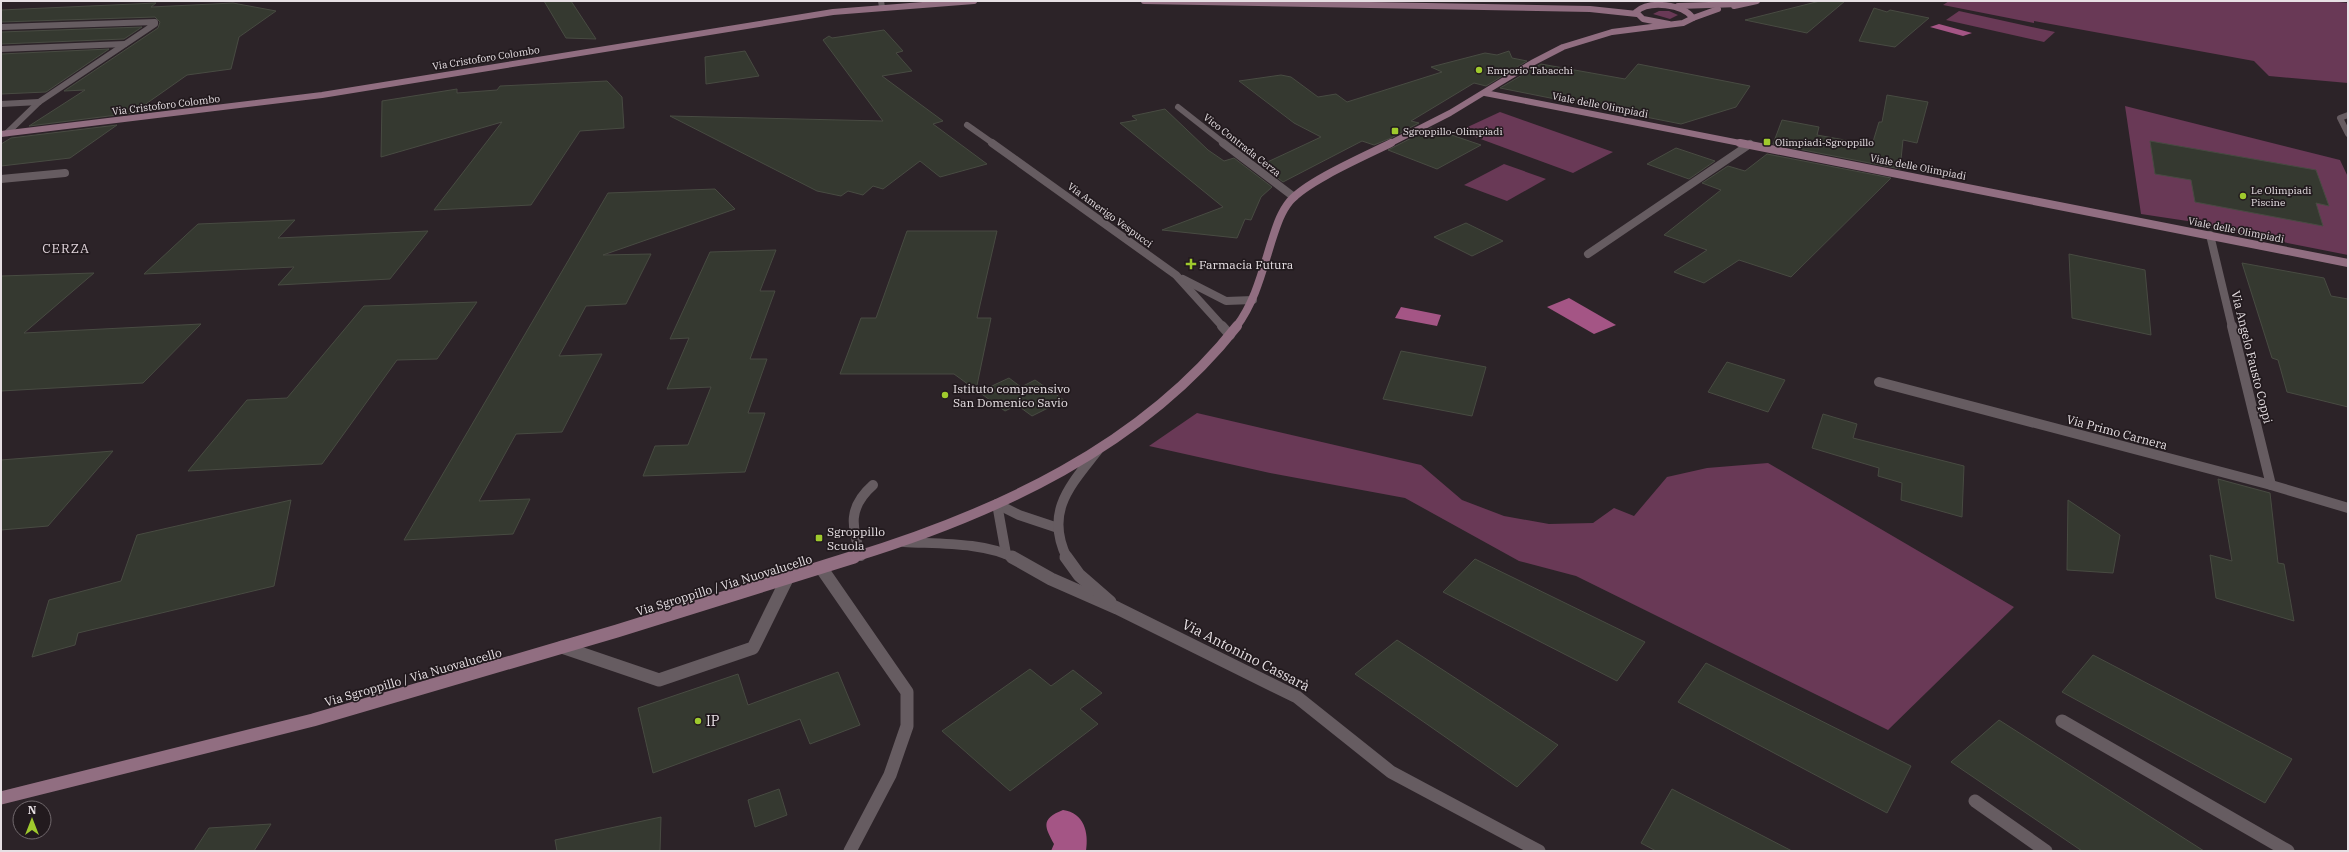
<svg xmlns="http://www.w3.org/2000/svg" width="2349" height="852" font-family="'IBM Plex Serif',serif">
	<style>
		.green { fill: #693956 }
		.water { fill: #a45585 }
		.building { fill: #353930; stroke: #484b42 }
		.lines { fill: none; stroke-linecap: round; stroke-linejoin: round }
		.lane-far2 { stroke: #665c61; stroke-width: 8 }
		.lane-far1 { stroke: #665c61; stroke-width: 10 }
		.lane { stroke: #665c61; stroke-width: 13 }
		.street-far3 { stroke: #665c61; stroke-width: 6 }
		.street-far2 { stroke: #665c61; stroke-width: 8 }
		.street-far1 { stroke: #665c61; stroke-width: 10 }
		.street { stroke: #665c61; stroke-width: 13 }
		.secondary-far3 { stroke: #916e81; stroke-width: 6 }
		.secondary-far2 { stroke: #916e81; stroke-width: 8 }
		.secondary-far1 { stroke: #916e81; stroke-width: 10 }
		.secondary { stroke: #916e81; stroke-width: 13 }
		.poi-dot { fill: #9fca2d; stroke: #221a1e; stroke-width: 1.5 }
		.labels { text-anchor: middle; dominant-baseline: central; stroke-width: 3.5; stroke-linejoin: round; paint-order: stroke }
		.far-street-label { font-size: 10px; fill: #e7e0e4; stroke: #221a1e }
		.far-poi-label { font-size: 10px; fill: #e7e0e4; stroke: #221a1e; text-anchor: start }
		.poi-label { font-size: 12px; fill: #e7e0e4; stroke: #221a1e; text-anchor: start }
		.street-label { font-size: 12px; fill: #e7e0e4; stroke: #221a1e }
		.neighbourhood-label { font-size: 13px; letter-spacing: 1px; fill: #e1d5dc; stroke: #221a1e }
		.near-street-label { font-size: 14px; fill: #e7e0e4; stroke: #221a1e }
		.near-poi-label { font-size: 14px; fill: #e7e0e4; stroke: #221a1e; text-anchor: start }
	</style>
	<rect width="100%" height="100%" fill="#2c2328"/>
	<g class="green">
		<polygon points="1949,1 2329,1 2348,3 2348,83 2269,76 2254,61 2034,21 2034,23 1943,5"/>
		<polygon points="1659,11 1669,11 1678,15 1670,19 1653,14"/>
		<polygon points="1959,11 2055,32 2044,42 1946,20"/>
		<polygon points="2125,106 2340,160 2348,177 2348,255 2197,225 2194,222 2141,214"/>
		<polygon points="1500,112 1613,152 1573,173 1459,131"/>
		<polygon points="1504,164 1546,179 1507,201 1464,185"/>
		<polygon points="1197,413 1421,465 1462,500 1504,516 1549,524 1593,523 1614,508 1634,516 1667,477 1707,468 1768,463 2014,607 1888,730 1576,576 1519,561 1405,498 1270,473 1149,446"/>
	</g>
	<g class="water">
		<polygon points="1939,24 1972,33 1963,36 1930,27"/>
		<polygon points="1569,298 1616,325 1594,334 1547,307"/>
		<polygon points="1401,307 1441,315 1437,326 1395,318"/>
		<path d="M1063,810C1084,813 1089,832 1086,851H1051L1054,844C1045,827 1040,819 1063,810Z"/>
	</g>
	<g class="building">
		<polygon points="544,1 571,1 596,39 566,38"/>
		<polygon points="1820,1 1845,1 1807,33 1745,20"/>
		<polygon points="156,3 151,7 233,3 276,11 239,37 231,69 187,75 133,113 29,126 85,90 64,91 158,28 160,22 155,17 1,22 1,10"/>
		<polygon points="1874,8 1887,12 1890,10 1929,18 1895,47 1859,41"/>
		<polygon points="142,27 124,39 1,44 1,32"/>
		<polygon points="884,30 903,51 896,53 912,71 882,76 943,121 933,124 987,164 940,177 920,161 883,189 873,186 863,195 848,191 841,196 817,191 670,116 883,121 823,40 829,36 832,38"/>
		<polygon points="109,49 46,92 1,94 1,54"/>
		<polygon points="745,51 759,76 706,84 705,57"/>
		<polygon points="1509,51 1512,58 1527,61 1486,86 1474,83 1411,121 1419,123 1391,138 1374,145 1362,141 1283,182 1261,165 1321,137 1294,123 1239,81 1281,75 1291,77 1318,97 1336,94 1347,102 1442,72 1431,67 1485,53 1497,55"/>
		<polygon points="1541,64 1625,79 1638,64 1750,86 1736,107 1681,124 1500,88"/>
		<polygon points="607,81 622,97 624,128 580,131 531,205 434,210 502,122 381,157 382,101 457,89 457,93 497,90 500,86"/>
		<polygon points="1887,95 1928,102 1917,143 1903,140 1900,169 1773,144 1782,120 1819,127 1817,135 1872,145 1879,122 1882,122"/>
		<polygon points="1165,109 1208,150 1224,161 1234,158 1272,187 1261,197 1251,220 1245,219 1237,238 1162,230 1223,207 1120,123 1137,120 1132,116"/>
		<polygon points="117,125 70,158 1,166 1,144 11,138"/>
		<polygon points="1431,128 1481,145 1437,169 1388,150"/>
		<polygon points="2150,141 2316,170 2329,206 2316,203 2323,226 2195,202 2191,180 2155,174"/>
		<polygon points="1676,148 1715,161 1689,179 1647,164"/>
		<polygon points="1767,154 1891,178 1791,277 1739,260 1704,283 1674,272 1707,250 1664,235 1721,190 1702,183 1728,166 1745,171"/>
		<polygon points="715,189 735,209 603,255 651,254 626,304 586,306 559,356 602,354 562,432 516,434 479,501 530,499 513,534 404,540 608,193"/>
		<polygon points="295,220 278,238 428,231 390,279 278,285 294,267 144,274 198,224"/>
		<polygon points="1466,223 1503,241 1472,256 1434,237"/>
		<polygon points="907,231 997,231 977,318 991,318 976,390 954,374 840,374 861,318 876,318"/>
		<polygon points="776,250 760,291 775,291 750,359 767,359 748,413 765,413 745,472 643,476 655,446 688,445 711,387 667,389 689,338 670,339 710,252"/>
		<polygon points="2069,254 2145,270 2151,335 2072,318"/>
		<polygon points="2242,263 2324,278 2331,296 2348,299 2348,407 2287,392 2278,360 2272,358"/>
		<polygon points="94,273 24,333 201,324 143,383 1,391 1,276"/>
		<polygon points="477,302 437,359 397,360 322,464 188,471 247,400 287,398 364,306"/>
		<polygon points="1401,351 1486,367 1472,416 1383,399"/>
		<polygon points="1727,362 1785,380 1768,412 1708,392"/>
		<polygon points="1009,378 1021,387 1035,380 1064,400 1032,416 1017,405 1005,411 979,392"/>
		<polygon points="1823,414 1857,424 1853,438 1964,466 1962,517 1901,500 1902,483 1878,476 1879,468 1812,448"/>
		<polygon points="113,451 48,526 1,530 1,460"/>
		<polygon points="2218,479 2270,493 2278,563 2284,564 2294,621 2216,598 2210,555 2232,561"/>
		<polygon points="291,500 274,586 78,633 75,645 32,657 49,600 121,581 137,535"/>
		<polygon points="2068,500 2120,535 2113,573 2067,570"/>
		<polygon points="1475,559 1645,642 1617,681 1443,592"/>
		<polygon points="1397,640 1558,745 1517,787 1355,674"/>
		<polygon points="2093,655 2292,759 2265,803 2062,692"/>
		<polygon points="1706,663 1911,766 1887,813 1678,702"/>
		<polygon points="1030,669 1051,686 1073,670 1102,693 1080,709 1098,724 1010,791 942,731"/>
		<polygon points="838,672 860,725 810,744 800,719 653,773 638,708 738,674 748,705"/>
		<polygon points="1999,720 2204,851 2082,851 1951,762"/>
		<polygon points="779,789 787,815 755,827 748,800"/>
		<polygon points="1672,789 1792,851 1656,851 1641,843"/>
		<polygon points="661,817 660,851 557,851 555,840"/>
		<polygon points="271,824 254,851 194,851 209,828"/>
	</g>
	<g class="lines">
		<polyline class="lane-far2" points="1588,254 1750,144"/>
		<path class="lane-far1" d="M861,556C851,526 848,507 873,485"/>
		<g class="lane">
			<polyline points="822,569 907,692 907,726 890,775 850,851"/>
			<polyline points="562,647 659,680 753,648 787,579"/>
		</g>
		<g class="street-far3">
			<polyline points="881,1 882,7"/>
			<polyline points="1,27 155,22 155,24 39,102 7,133"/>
			<polyline points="1,49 125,44"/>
			<polyline points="1,104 39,102"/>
			<polyline points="1178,107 1225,144"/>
			<polyline points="2348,115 2340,118 2348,134"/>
			<polyline points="967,125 994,144"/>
		</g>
		<g class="street-far2">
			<polyline points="992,143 1176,275 1223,327"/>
			<polyline points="1223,143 1294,197"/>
			<polyline points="1,179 65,173"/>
			<polyline points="2210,235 2232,327"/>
			<polyline points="1183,279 1226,301 1253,300"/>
		</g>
		<g class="street-far1">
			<polyline points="1222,326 1230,335"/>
			<polyline points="2232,326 2271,485"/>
			<polyline points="1879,382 2271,485 2348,508"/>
			<polyline points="997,504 1019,515 1058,528"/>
			<polyline points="997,504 1006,554"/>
			<path d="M904,542C937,544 985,542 1014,558"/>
			<path d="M1067,558C1044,511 1071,485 1098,450"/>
		</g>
		<g class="street">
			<polyline points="1012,557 1051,579 1117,608 1297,697 1391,772 1539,851"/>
			<polyline points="1066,557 1079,575 1110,602"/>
			<polyline points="2062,721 2288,851"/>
			<polyline points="1975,801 2046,851"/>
		</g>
		<g class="secondary-far3">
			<polyline points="1144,1 1590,9 1637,14"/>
			<polyline points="1678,6 1740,4"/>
			<polyline points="1734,6 1757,1"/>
			<polyline points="1693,18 1718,9"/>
			<polyline points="1485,93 1745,144"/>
			<polyline points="1,134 322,95 833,12 974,1"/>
			<path d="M1389,144L1450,113L1532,63L1563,47L1612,32L1683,23L1693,18C1683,4 1649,0 1636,12L1643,19L1669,24"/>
		</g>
		<g class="secondary-far2">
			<polyline points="1740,143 2348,263"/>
			<path d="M1236,327C1255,302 1262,272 1271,243C1276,228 1280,213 1290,201C1307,181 1365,156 1391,143"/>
		</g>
		<path class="secondary-far1" d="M851,558C995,514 1142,447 1237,326"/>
		<polyline class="secondary" points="1,798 313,720 617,631 854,557"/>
	</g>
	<g class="poi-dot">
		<circle cx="1479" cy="70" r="4"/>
		<rect x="1391" y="127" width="8" height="8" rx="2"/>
		<rect x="1763" y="138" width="8" height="8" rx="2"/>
		<circle cx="2243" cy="196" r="4"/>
		<path d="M1189 258h4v4h4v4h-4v4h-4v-4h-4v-4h4z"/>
		<circle cx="945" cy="395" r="4"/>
		<rect x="815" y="534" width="8" height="8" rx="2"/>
		<circle cx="698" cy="721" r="4"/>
	</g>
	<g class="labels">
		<g class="far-street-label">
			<text transform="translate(486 58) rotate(-9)">Via Cristoforo Colombo</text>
			<text transform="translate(166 105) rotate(-7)">Via Cristoforo Colombo</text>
			<text transform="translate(1600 105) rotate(11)">Viale delle Olimpiadi</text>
			<text transform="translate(1242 145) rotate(38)">Vico Contrada Cerza</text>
			<text transform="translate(1918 167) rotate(11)">Viale delle Olimpiadi</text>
			<text transform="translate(1110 215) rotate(36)">Via Amerigo Vespucci</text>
			<text transform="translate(2236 230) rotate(11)">Viale delle Olimpiadi</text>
		</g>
		<g class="far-poi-label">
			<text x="1487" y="70">Emporio Tabacchi</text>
			<text x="1403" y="131">Sgroppillo-Olimpiadi</text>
			<text x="1775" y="142">Olimpiadi-Sgroppillo</text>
			<text x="2251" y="190">Le Olimpiadi<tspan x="2251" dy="12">Piscine</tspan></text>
		</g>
		<g class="poi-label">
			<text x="1199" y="264">Farmacia Futura</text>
			<text x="953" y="388">Istituto comprensivo<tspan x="953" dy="14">San Domenico Savio</tspan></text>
			<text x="827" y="531">Sgroppillo<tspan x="827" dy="14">Scuola</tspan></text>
		</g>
		<g class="street-label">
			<text transform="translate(2252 357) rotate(76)">Via Angelo Fausto Coppi</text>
			<text transform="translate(2117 432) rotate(15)">Via Primo Carnera</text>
			<text transform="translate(724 585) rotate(-17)">Via Sgroppillo / Via Nuovalucello</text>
			<text transform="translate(413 677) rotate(-16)">Via Sgroppillo / Via Nuovalucello</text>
		</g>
		<g class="neighbourhood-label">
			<text x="66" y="248">CERZA</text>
		</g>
		<g class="near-street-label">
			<text transform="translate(1246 655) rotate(27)">Via Antonino Cassarà</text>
		</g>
		<g class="near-poi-label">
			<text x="706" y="721">IP</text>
		</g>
	</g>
	<rect width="2349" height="852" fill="none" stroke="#e7e0e4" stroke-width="4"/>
	<g transform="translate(32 820)"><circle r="19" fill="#221a1e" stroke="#71696d"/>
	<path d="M0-3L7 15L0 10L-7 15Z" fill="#9fca2d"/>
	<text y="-6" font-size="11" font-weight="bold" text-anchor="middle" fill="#e7e0e4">N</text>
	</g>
</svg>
